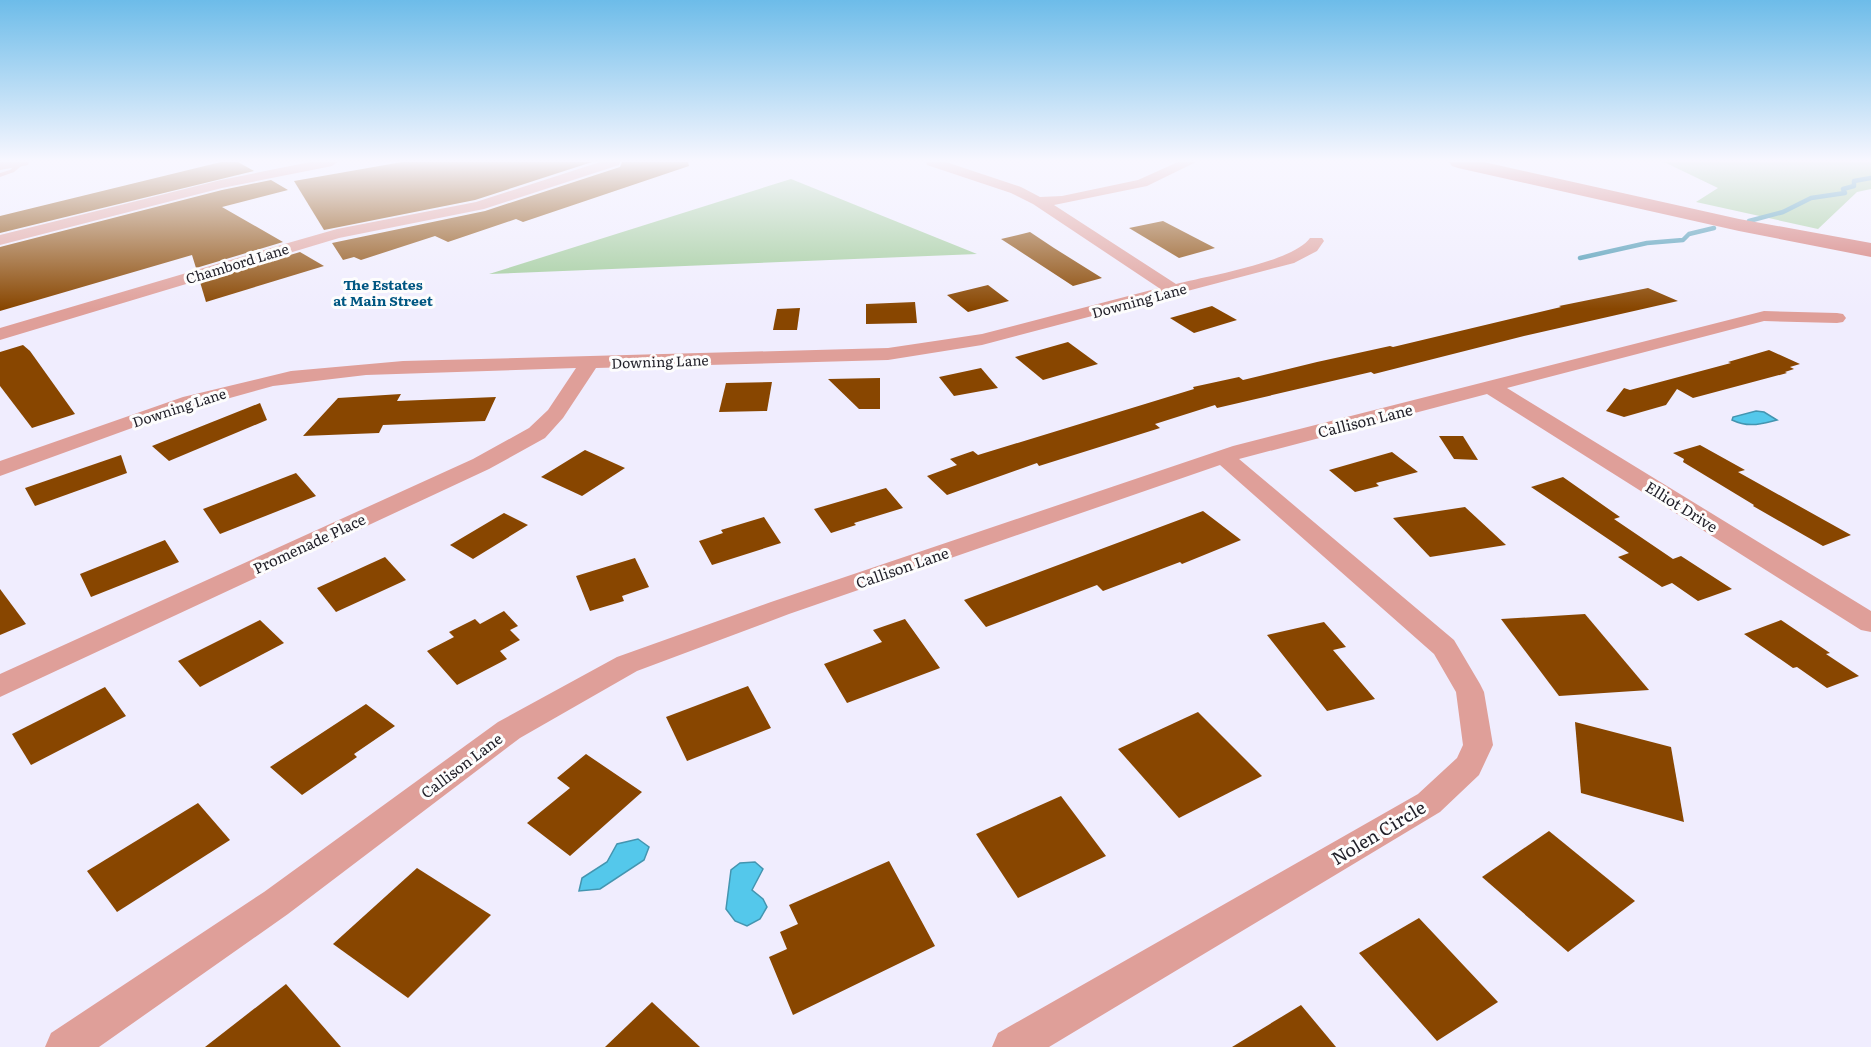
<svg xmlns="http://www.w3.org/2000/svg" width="1871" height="1047" font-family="Literata,serif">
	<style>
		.green { fill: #9fcb99 }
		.water { fill: #54c8eb; stroke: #4495b0; stroke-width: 1.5 }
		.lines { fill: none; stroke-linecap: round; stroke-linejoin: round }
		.stream { stroke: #4495b0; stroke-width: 4.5 }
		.building { fill: #884600 }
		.lane { fill: #df9f99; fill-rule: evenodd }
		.street { fill: #df9f99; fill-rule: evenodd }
		.secondary { fill: #d2746e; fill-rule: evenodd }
		.labels { text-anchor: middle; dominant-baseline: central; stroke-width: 6; stroke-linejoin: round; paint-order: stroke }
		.far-street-label { font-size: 14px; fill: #201f28; stroke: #fdfdfd }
		.far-neighbourhood-label { font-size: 14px; font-weight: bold; fill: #005782; stroke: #fdfdfd }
		.street-label { font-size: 15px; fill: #201f28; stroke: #fdfdfd }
		.near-street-label { font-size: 18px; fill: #201f28; stroke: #fdfdfd }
	</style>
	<rect width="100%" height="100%" fill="#f0edfe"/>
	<g class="green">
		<polygon points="1664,162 1871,162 1871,189 1857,192 1818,229 1696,202 1718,188"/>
		<polygon points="791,179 977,254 489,274"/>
	</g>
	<g class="water">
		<path d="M1756,411L1764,412L1777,420C1760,424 1749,428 1732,420L1733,417Z"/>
		<polygon points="638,839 649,847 644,860 600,889 579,891 582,878 607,862 617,844"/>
		<polygon points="755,862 763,869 752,890 763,899 767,907 760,919 747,926 735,921 726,909 731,870 740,863"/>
	</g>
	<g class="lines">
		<g class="stream">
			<polyline points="1749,221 1783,212 1811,198 1845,193 1843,189 1854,186 1854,181 1871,178"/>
			<polyline points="1580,258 1647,243 1683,240 1689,234 1714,228"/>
		</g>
	</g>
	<g class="building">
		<polygon points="221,162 238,162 254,171 0,233 0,216"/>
		<polygon points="402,162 592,162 475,200 324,230 294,181"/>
		<polygon points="622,162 688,162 689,166 523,222 516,219 448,242 435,236 361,260 354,257 343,260 332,243 485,211 620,167"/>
		<polygon points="271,180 288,190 222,207 283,242 196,268 192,255 0,311 0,247 222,190"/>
		<polygon points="1163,221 1215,248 1179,258 1129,228"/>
		<polygon points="1030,232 1054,248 1102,278 1073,286 1001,239"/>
		<polygon points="300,252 324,266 206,302 200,282"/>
		<polygon points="988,285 1009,301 968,312 947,295"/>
		<polygon points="1648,288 1678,301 1524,336 1374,374 1371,372 1217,408 1215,405 1155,424 1160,428 1039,466 1037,463 947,495 927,476 957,465 950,459 973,451 978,455 1194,389 1193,387 1239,377 1243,380 1317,362 1390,346 1393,347 1561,307 1559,306"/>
		<polygon points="915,302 917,323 866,324 866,304"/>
		<polygon points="1212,306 1237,320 1194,333 1170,318"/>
		<polygon points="800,308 797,330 773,330 777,309"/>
		<polygon points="1068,342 1098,364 1043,380 1015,357"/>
		<polygon points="23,345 30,351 75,414 32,428 0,386 0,352"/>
		<polygon points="1769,350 1800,364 1790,367 1794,369 1785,372 1787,373 1693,398 1677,389 1666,405 1624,417 1606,411 1624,388 1630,390 1731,363 1728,362"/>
		<polygon points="981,368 998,388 954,396 939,377"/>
		<polygon points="880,378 880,409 859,409 828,379"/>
		<polygon points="772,382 767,411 719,412 726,383"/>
		<polygon points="401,394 397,401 496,397 485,421 383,425 379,433 303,436 338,398"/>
		<polygon points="260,403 267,420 169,461 152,446"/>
		<polygon points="1439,436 1463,436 1478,460 1454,459"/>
		<polygon points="1700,445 1745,470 1738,472 1851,535 1823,546 1753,506 1754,505 1683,462 1684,459 1673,453"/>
		<polygon points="585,450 625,468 582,496 541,477"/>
		<polygon points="1392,452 1418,472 1376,483 1379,486 1355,492 1329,470"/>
		<polygon points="121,455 127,473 35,506 25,488"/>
		<polygon points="296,473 316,496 220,534 203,509"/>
		<polygon points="1563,477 1620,517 1614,519 1673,559 1681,556 1732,589 1698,601 1672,583 1662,587 1618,557 1629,553 1531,487"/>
		<polygon points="886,488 903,508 854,523 856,525 831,533 814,509"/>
		<polygon points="1465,507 1506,545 1430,557 1393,518"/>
		<polygon points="1203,511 1241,540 1182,564 1180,562 1103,591 1097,585 986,627 964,600"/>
		<polygon points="504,513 528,525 473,559 450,545"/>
		<polygon points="764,517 781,543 712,565 699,541 723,533 721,530"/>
		<polygon points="165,540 179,562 91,597 80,574"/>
		<polygon points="385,557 406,580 336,612 317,588"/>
		<polygon points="635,558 649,587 622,596 624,601 590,611 576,576"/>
		<polygon points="0,589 26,624 0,635"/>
		<polygon points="504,611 518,626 510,630 520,640 500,651 507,659 457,685 427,651 454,637 449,632 475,619 480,624"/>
		<polygon points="1585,614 1649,690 1559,696 1501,619"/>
		<polygon points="905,619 940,668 847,703 824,664 882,642 873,630"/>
		<polygon points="260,620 284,643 200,687 178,661"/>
		<polygon points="1781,620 1830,653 1826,654 1859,676 1827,688 1797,667 1793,668 1744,634"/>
		<polygon points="1324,622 1346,647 1333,650 1375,699 1327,711 1267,635"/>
		<polygon points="748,686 771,728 687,761 666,717"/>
		<polygon points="105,687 126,716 31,765 12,734"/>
		<polygon points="366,704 395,726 354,754 357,757 302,795 270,767"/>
		<polygon points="1198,712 1262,776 1179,818 1118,749"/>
		<polygon points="1575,722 1671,747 1684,822 1581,793"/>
		<polygon points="586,754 642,792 570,856 527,823 570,788 557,778"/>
		<polygon points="1061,796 1106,856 1018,898 976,834"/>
		<polygon points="198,803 230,840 117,912 87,871"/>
		<polygon points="1549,831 1635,901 1568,952 1482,877"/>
		<polygon points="889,861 935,946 793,1015 769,957 787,949 780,932 798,924 789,905"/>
		<polygon points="417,868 491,915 408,998 333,944"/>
		<polygon points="1419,918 1498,1002 1437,1041 1359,953"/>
		<polygon points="286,984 341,1047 205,1047"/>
		<polygon points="652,1002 700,1047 605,1047"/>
		<polygon points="1301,1005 1336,1047 1232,1047"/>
	</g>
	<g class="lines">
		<polygon class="lane" points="19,162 25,163 14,172 0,177 0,173 10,170"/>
		<g class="street">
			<polygon points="0,162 29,162 28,165 0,170"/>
			<polygon points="310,162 338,162 332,166 222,188 0,245 0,235 221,180"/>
			<polygon points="600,162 620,162 619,165 484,209 339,238 0,340 0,328 288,243 337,229 476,202"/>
			<path d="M926,162H946L1021,187L1040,197L1062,196L1138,180L1178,162H1196L1147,186L1054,205L1176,284C1207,276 1293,262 1310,238H1322L1324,241L1317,251L1294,263L982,345L888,360L596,368L563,418L545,438L489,469L0,697V674L473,459L529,428L548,410L576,368L366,375L273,386L165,416L0,476V461L183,397L291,371L403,361L888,348L982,334L1159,288L1033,204L1011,193L927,165Z"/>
			<polygon points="1764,311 1837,313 1843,314 1846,318 1843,322 1837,323 1764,321 1507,388 1871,611 1871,632 1861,630 1487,394 1239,459 1454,640 1480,684 1484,692 1493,745 1479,775 1440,812 1049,1047 992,1047 998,1033 1418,794 1457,758 1463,745 1456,692 1434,654 1220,465 789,614 637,671 520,738 288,914 99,1047 45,1047 51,1033 264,892 498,722 617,657 771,602 1233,446"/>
		</g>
		<polygon class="secondary" points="1449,162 1484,162 1739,219 1871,243 1871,257 1739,231 1458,168 1452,166"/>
	</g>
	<linearGradient id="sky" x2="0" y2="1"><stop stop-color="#6dbce9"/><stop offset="0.52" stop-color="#f8f7ff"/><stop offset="1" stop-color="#f8f7ff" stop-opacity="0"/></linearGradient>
	<rect width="1871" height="309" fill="url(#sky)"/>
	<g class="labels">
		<g class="far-street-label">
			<text transform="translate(237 263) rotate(-17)">Chambord Lane</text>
			<text transform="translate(1139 300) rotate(-15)">Downing Lane</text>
			<text transform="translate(660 361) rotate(-2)">Downing Lane</text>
			<text transform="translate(179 407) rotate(-18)">Downing Lane</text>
		</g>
		<g class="far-neighbourhood-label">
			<text x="383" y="284">The Estates<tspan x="383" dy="16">at Main Street</tspan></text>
		</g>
		<g class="street-label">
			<text transform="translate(1365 420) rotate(-14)">Callison Lane</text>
			<text transform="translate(1682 506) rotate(32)">Elliot Drive</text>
			<text transform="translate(309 543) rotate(-25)">Promenade Place</text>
			<text transform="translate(902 567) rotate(-19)">Callison Lane</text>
			<text transform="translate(461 765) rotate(-37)">Callison Lane</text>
		</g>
		<g class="near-street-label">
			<text transform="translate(1378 832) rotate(-31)">Nolen Circle</text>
		</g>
	</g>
</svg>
